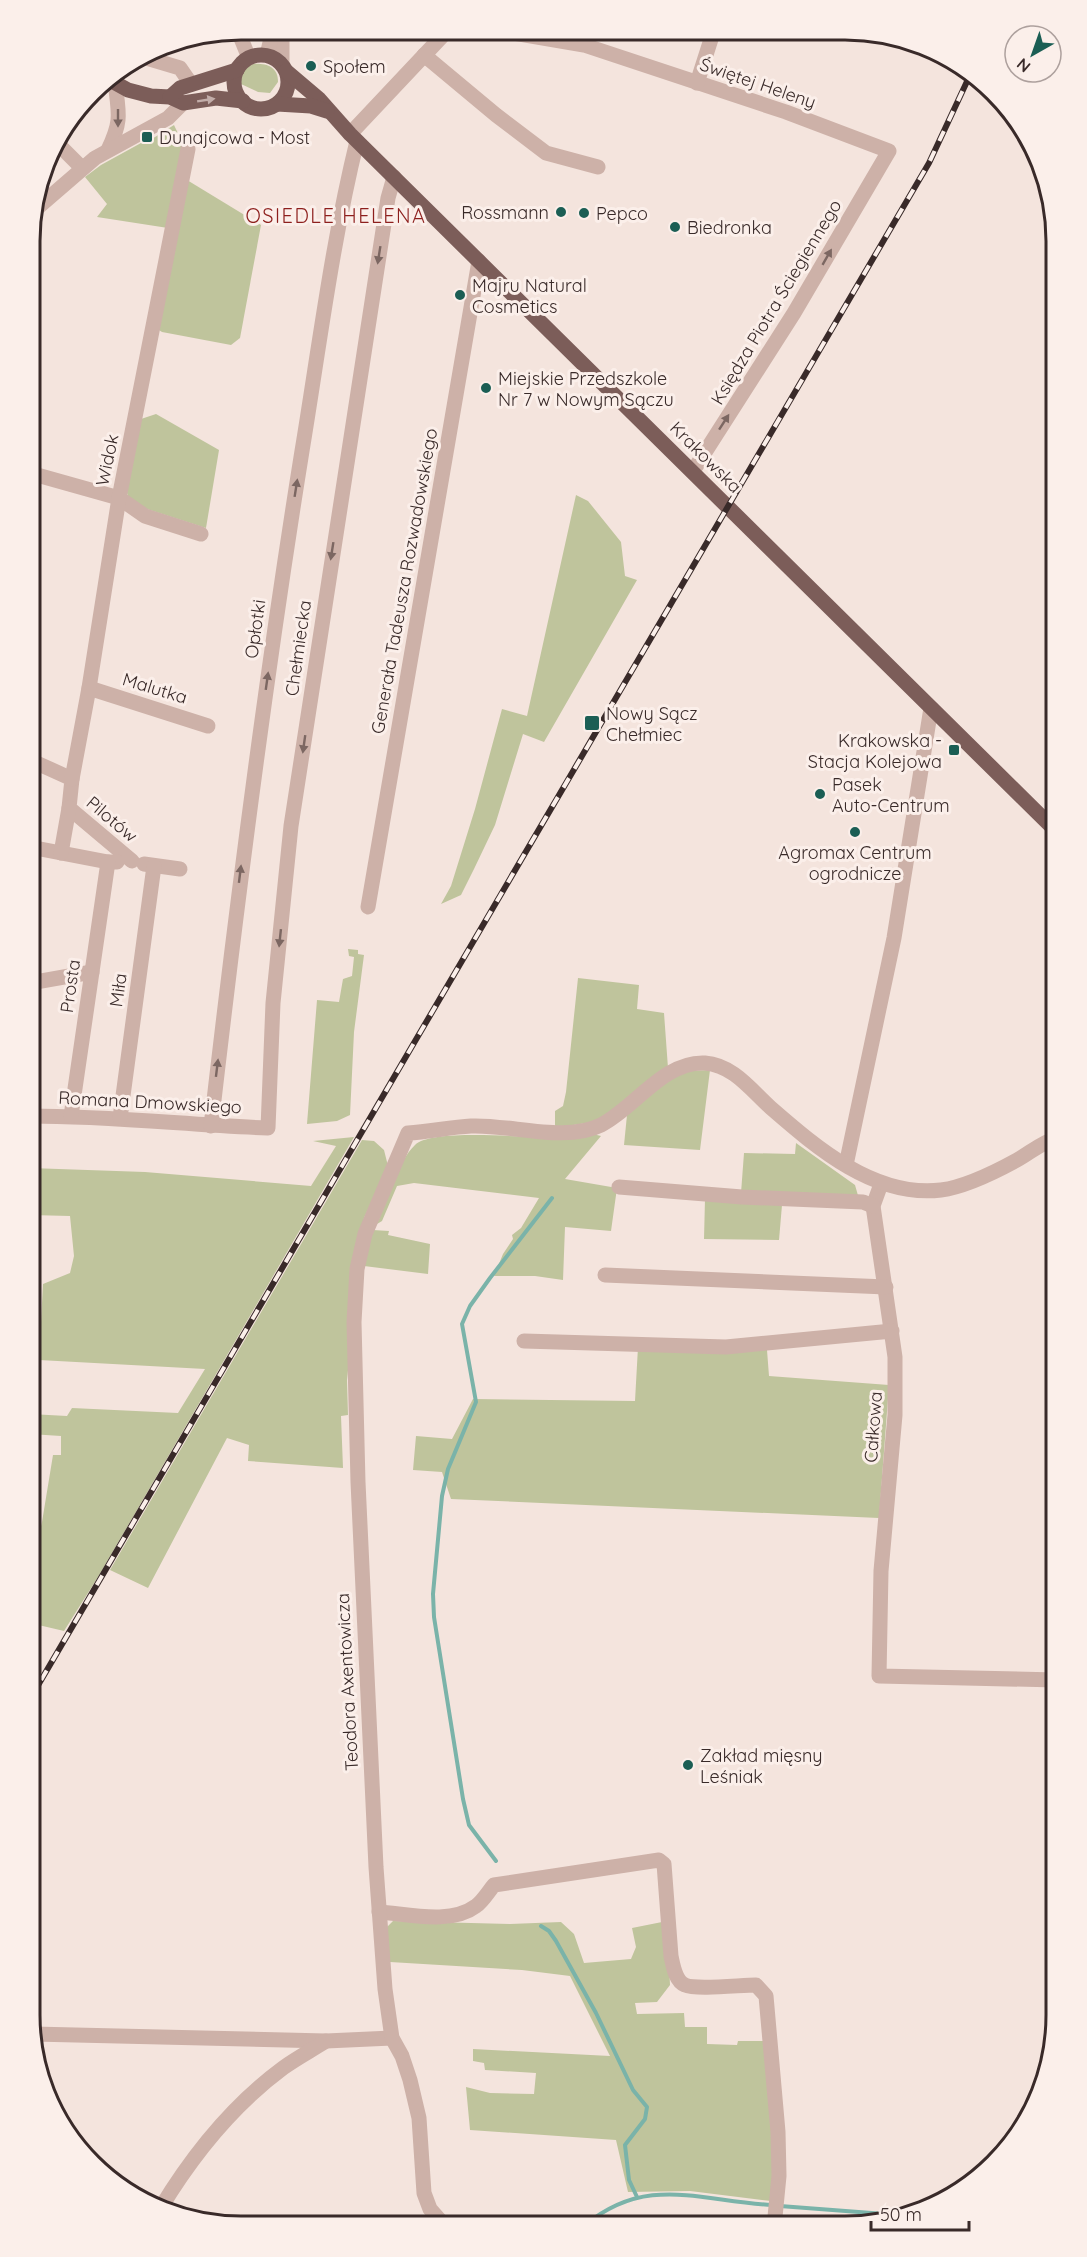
<svg xmlns="http://www.w3.org/2000/svg" width="1087" height="2257" font-family="Quicksand,sans-serif">
	<style>
		.green { fill: #bfc49c }
		.lines { fill: none; stroke-linecap: round; stroke-linejoin: round }
		.stream { stroke: #7ab3a9; stroke-width: 4 }
		.minor { stroke: #cdb1a8; stroke-width: 15 }
		.major { stroke: #7c5d59; stroke-width: 15 }
		.rail-casing { stroke: #392a29; stroke-width: 6 }
		.rail { stroke: #fbefea; stroke-width: 4; stroke-dasharray: 11; stroke-linecap: butt }
		.oneway { fill: #c2ada9 }
		.oneway2 { fill: #7c6762 }
		.poi-dot { fill: #1b5e54; stroke: #fbefea; stroke-width: 2 }
		.labels { text-anchor: middle; dominant-baseline: central; stroke-width: 6; stroke-linejoin: round; paint-order: stroke }
		.poi-label { font-size: 18px; fill: #392a29; stroke: #fbefea; text-anchor: start }
		.street-label { font-size: 18px; fill: #392a29; stroke: #fbefea }
		.neighbourhood-label { font-size: 20px; letter-spacing: 1.5px; fill: #8d1f1d; stroke: #fbefea }
		.rim { fill: none; stroke: #392a29; stroke-width: 3 }
	</style>
	<rect width="100%" height="100%" fill="#f4e4dd"/>
	<g class="green">
		<path d="M251,64C266,63 278,66 278,82L270,93L258,92L241,84C237,75 243,68 251,64Z"/>
		<polygon points="174,125 185,148 168,228 97,217 107,204 85,177 101,165 141,143 144,144"/>
		<polygon points="187,180 261,225 240,338 231,345 162,332 159,330"/>
		<polygon points="156,414 219,450 206,528 131,504 127,493 141,419"/>
		<polygon points="576,495 588,501 621,542 625,576 637,580 544,742 523,734 495,825 474,869 461,895 441,904 451,886 475,809 502,709 527,716"/>
		<polygon points="348,949 358,950 358,954 364,955 354,1032 350,1115 337,1121 307,1124 317,1000 339,1002 343,979 352,976 354,957 349,956"/>
		<polygon points="578,978 639,985 637,1009 664,1013 668,1068 599,1121 555,1128 555,1111 563,1106 566,1092"/>
		<polygon points="710,1070 700,1150 624,1145 627,1115 666,1082 686,1071"/>
		<path d="M593,1134L601,1136L565,1179L617,1188L611,1231L565,1227L563,1280L535,1276H494L503,1254L513,1239L512,1235L521,1228L539,1198L414,1183L397,1186L382,1221L377,1224C387,1201 397,1162 415,1145C432,1128 529,1138 556,1138C568,1138 581,1136 593,1134Z"/>
		<polygon points="354,1137 98,1577 64,1631 30,1623 30,1572 42,1522 53,1455 61,1455 61,1436 30,1434 30,1414 67,1416 72,1408 178,1413 205,1369 39,1360 43,1284 70,1273 74,1256 70,1216 30,1215 30,1168 145,1172 311,1186 336,1146 313,1141"/>
		<polygon points="362,1140 374,1141 384,1150 388,1166 364,1218 347,1380 348,1415 341,1416 343,1468 248,1461 249,1445 227,1438 148,1588 110,1570"/>
		<polygon points="796,1143 855,1185 859,1199 741,1193 744,1153 795,1154"/>
		<polygon points="705,1199 782,1205 779,1240 704,1239"/>
		<polygon points="373,1230 389,1231 388,1235 430,1244 428,1274 364,1266"/>
		<polygon points="638,1347 767,1350 769,1376 889,1385 879,1518 451,1499 442,1472 413,1470 416,1436 452,1439 473,1399 635,1401"/>
		<polygon points="1057,1873 1057,1956 1054,1956 1052,1874"/>
		<polygon points="393,1921 510,1924 561,1922 574,1934 584,1963 631,1959 636,1947 632,1928 667,1921 670,1985 657,2002 635,2003 637,2014 684,2013 685,2027 707,2027 707,2044 737,2045 738,2041 765,2041 776,2146 771,2201 690,2191 628,2192 616,2140 470,2130 466,2087 490,2093 534,2094 536,2073 485,2070 484,2063 473,2061 473,2049 610,2056 570,1976 522,1970 390,1962 386,1928"/>
	</g>
	<g class="lines">
		<g class="stream">
			<polyline points="496,1861 469,1825 463,1799 434,1617 433,1594 442,1496 448,1469 476,1402 462,1324 470,1306 490,1278 552,1198"/>
			<polyline points="541,1926 549,1931 556,1941 596,2013 633,2090 647,2107 645,2119 625,2145 629,2180 637,2197"/>
			<polyline points="780,2206 911,2216"/>
			<path d="M584,2226C647,2173 702,2202 773,2205"/>
		</g>
		<g class="minor">
			<polyline points="282,30 282,65"/>
			<polyline points="238,31 249,58"/>
			<polyline points="507,32 584,45 786,112 889,151 794,313 693,471"/>
			<polyline points="267,55 273,30"/>
			<polyline points="424,55 496,115 546,153 598,167"/>
			<polyline points="143,57 180,68 191,84"/>
			<polyline points="697,83 713,33"/>
			<polyline points="350,134 447,31"/>
			<polyline points="56,142 82,168"/>
			<path d="M108,150C122,121 119,114 115,83"/>
			<polyline points="36,209 95,158 168,118 183,103"/>
			<polyline points="30,473 119,498 145,516 201,534"/>
			<polyline points="89,688 208,726"/>
			<polyline points="30,760 72,779 69,808 132,861"/>
			<polyline points="72,779 89,688 119,498 188,149"/>
			<polyline points="30,847 108,862 117,862"/>
			<polyline points="61,853 69,808"/>
			<polyline points="144,864 180,869"/>
			<polyline points="368,907 479,261"/>
			<polyline points="30,983 92,972"/>
			<path d="M30,1116C110,1116 189,1125 268,1128L273,1003L291,826L388,198L394,177"/>
			<polyline points="71,1116 108,862"/>
			<polyline points="120,1118 154,866"/>
			<path d="M211,1126C237,900 266,675 302,451C319,348 332,243 357,141"/>
			<polyline points="846,1165 894,938 931,708"/>
			<polyline points="881,1184 873,1206 895,1357 895,1415 881,1571 879,1676 1057,1680"/>
			<polyline points="619,1187 742,1197 863,1202 873,1206"/>
			<polyline points="605,1275 886,1287"/>
			<polyline points="524,1341 726,1347 892,1331"/>
			<path d="M379,1912C408,1914 451,1925 476,1906C483,1901 488,1892 494,1885L659,1860L664,1864L671,1956C673,1965 675,1981 685,1985C696,1990 741,1985 756,1985L766,1996L778,2132L779,2176L774,2227"/>
			<polyline points="33,2034 326,2041 392,2038"/>
			<path d="M160,2209C192,2156 233,2105 283,2068C297,2058 312,2050 326,2041"/>
			<path d="M445,2226L430,2209L424,2193L419,2118L410,2080L402,2056L392,2038L385,1989L376,1867L358,1482L354,1322L357,1269L365,1234L408,1133C429,1132 450,1127 471,1126C510,1124 565,1143 601,1125C635,1108 663,1061 705,1063C733,1065 751,1090 771,1108C817,1148 875,1198 941,1190C964,1187 997,1171 1017,1160C1030,1153 1042,1142 1057,1138"/>
		</g>
		<g class="major">
			<circle cx="261" cy="82" r="27"/>
			<polyline points="286,71 319,99 350,134 1057,832"/>
			<polyline points="108,79 128,90 151,96 170,97 183,103 216,98 243,101"/>
			<polyline points="170,97 180,88 237,70"/>
			<polyline points="277,104 311,106 327,111"/>
		</g>
		<defs>
			<polyline id="rail" points="30,1699 929,163 970,75"/>
		</defs>
		<use href="#rail" class="rail-casing"/>
		<use href="#rail" class="rail"/>
	</g>
	<defs><path id="oneway-solid" d="M-6-.8H1V-3.2L6.5 0L1 3.2V.8H-6Z" transform="scale(1.5)"/></defs>
	<use class="oneway" href="#oneway-solid" transform="translate(206 100) rotate(-9)"/>
	<g class="oneway2">
		<use href="#oneway-solid" transform="translate(118 118) rotate(90)"/>
		<use href="#oneway-solid" transform="translate(379 255) rotate(99)"/>
		<use href="#oneway-solid" transform="translate(827 257) rotate(-60)"/>
		<use href="#oneway-solid" transform="translate(724 422) rotate(-57)"/>
		<use href="#oneway-solid" transform="translate(296 488) rotate(-81)"/>
		<use href="#oneway-solid" transform="translate(332 551) rotate(99)"/>
		<use href="#oneway-solid" transform="translate(267 681) rotate(-82)"/>
		<use href="#oneway-solid" transform="translate(304 744) rotate(98)"/>
		<use href="#oneway-solid" transform="translate(240 874) rotate(-83)"/>
		<use href="#oneway-solid" transform="translate(280 938) rotate(96)"/>
		<use href="#oneway-solid" transform="translate(217 1068) rotate(-83)"/>
	</g>
	<g class="poi-dot">
		<circle cx="311" cy="66" r="6"/>
		<rect x="141" y="131" width="12" height="12" rx="3"/>
		<circle cx="561" cy="212" r="6"/>
		<circle cx="584" cy="213" r="6"/>
		<circle cx="675" cy="227" r="6"/>
		<circle cx="460" cy="295" r="6"/>
		<circle cx="486" cy="388" r="6"/>
		<rect x="584" y="715" width="16" height="16" rx="3"/>
		<rect x="948" y="744" width="12" height="12" rx="3"/>
		<circle cx="820" cy="794" r="6"/>
		<circle cx="855" cy="832" r="6"/>
		<circle cx="688" cy="1765" r="6"/>
	</g>
	<g class="labels">
		<g class="poi-label">
			<text x="323" y="66">Społem</text>
			<text x="159" y="137">Dunajcowa - Most</text>
			<text x="549" y="212" text-anchor="end">Rossmann</text>
			<text x="596" y="213">Pepco</text>
			<text x="687" y="227">Biedronka</text>
			<text x="472" y="285">Majru Natural<tspan x="472" dy="21">Cosmetics</tspan></text>
			<text x="498" y="378">Miejskie Przedszkole<tspan x="498" dy="21">Nr 7 w Nowym Sączu</tspan></text>
			<text x="606" y="713">Nowy Sącz<tspan x="606" dy="21">Chełmiec</tspan></text>
			<text x="942" y="740" text-anchor="end">Krakowska -<tspan x="942" dy="21">Stacja Kolejowa</tspan></text>
			<text x="832" y="784">Pasek<tspan x="832" dy="21">Auto-Centrum</tspan></text>
			<text x="855" y="852" text-anchor="middle">Agromax Centrum<tspan x="855" dy="21">ogrodnicze</tspan></text>
			<text x="700" y="1755">Zakład mięsny<tspan x="700" dy="21">Leśniak</tspan></text>
		</g>
		<g class="street-label">
			<text transform="translate(758 83) rotate(19)">Świętej Heleny</text>
			<text transform="translate(776 302) rotate(-59)">Księdza Piotra Ściegiennego</text>
			<text transform="translate(706 457) rotate(45)">Krakowska</text>
			<text transform="translate(107 460) rotate(-78)">Widok</text>
			<text transform="translate(404 581) rotate(-80)">Generała Tadeusza Rozwadowskiego</text>
			<text transform="translate(255 629) rotate(-82)">Opłotki</text>
			<text transform="translate(298 648) rotate(-82)">Chełmiecka</text>
			<text transform="translate(155 688) rotate(17)">Malutka</text>
			<text transform="translate(112 819) rotate(40)">Pilotów</text>
			<text transform="translate(70 986) rotate(-82)">Prosta</text>
			<text transform="translate(118 990) rotate(-82)">Miła</text>
			<text transform="translate(150 1102) rotate(3)">Romana Dmowskiego</text>
			<text transform="translate(873 1427) rotate(-86)">Całkowa</text>
			<text transform="translate(347 1682) rotate(-93)">Teodora Axentowicza</text>
		</g>
		<g class="neighbourhood-label">
			<text x="336" y="215">OSIEDLE HELENA</text>
		</g>
	</g>
	<path d="M0 0H1087V2257H0ZM241 40H845A201 201 0 0 1 1046 241V2015A201 201 0 0 1 845 2216H241A201 201 0 0 1 40 2015V241A201 201 0 0 1 241 40Z" fill="#fbefea" fill-rule="evenodd"/>
	<path class="rim" d="M241 40H845A201 201 0 0 1 1046 241V2015A201 201 0 0 1 845 2216H241A201 201 0 0 1 40 2015V241A201 201 0 0 1 241 40Z"/>
	<g transform="translate(1033 54) rotate(220)"><circle r="28" fill="#fbefea" stroke="#ada09d" stroke-width="1.5"/>
	<path d="M0-4.5L10 22L0 15L-10 22Z" fill="#1b5e54"/>
	<text y="-9" font-size="16" font-weight="bold" text-anchor="middle" fill="#392a29">N</text>
	</g>
	<path d="M871 2221v9h98v-9" fill="none" stroke="#392a29" stroke-width="3"/>
	<text x="880" y="2221" font-size="18" fill="#392a29" stroke="#fbefea" stroke-width="4.5" paint-order="stroke">50 m</text>
</svg>
